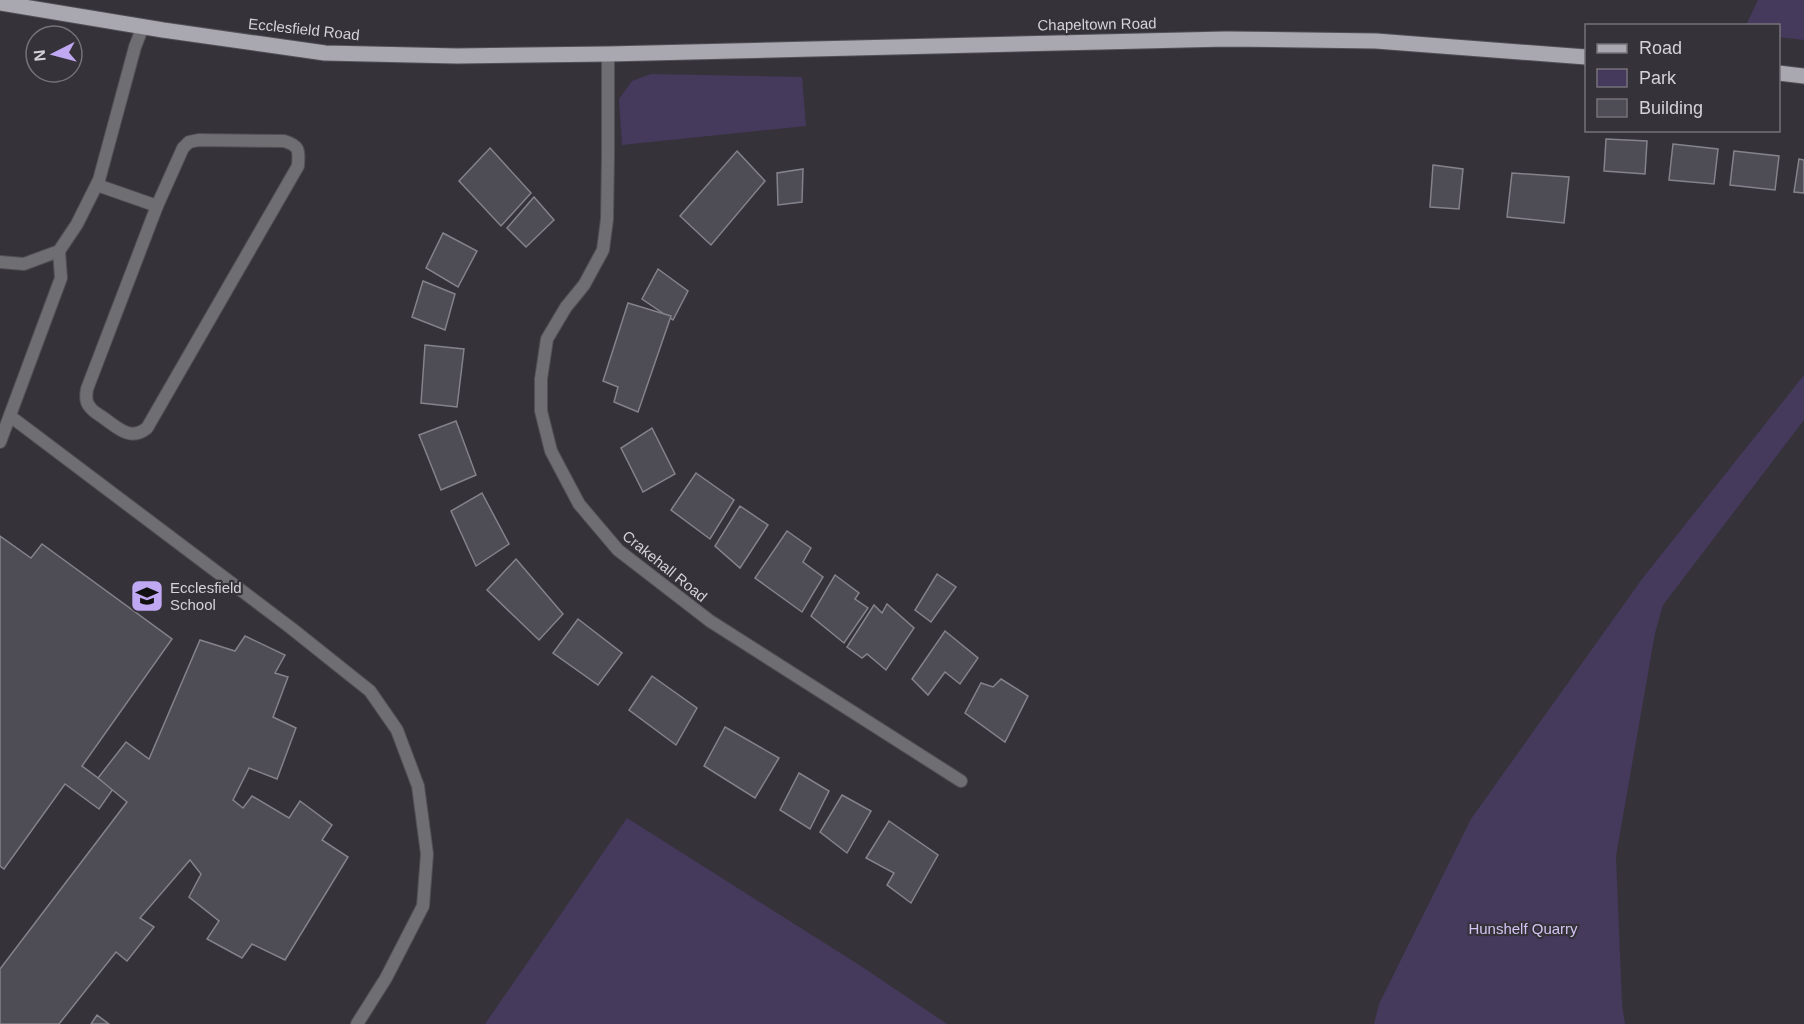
<svg xmlns="http://www.w3.org/2000/svg" width="1804" height="1024" font-family="Arial,sans-serif">
	<style>
		.green { fill: #453a5c }
		.building { fill: #4e4c54; stroke: #84828b; stroke-width: 1.5 }
		.lines { fill: none; stroke-linecap: round; stroke-linejoin: round }
		.service-casing { stroke: #524f56; stroke-width: 14 }
		.minor-casing { stroke: #524f56; stroke-width: 14 }
		.primary-casing { stroke: #524f56; stroke-width: 17 }
		.service { stroke: #6f6e72; stroke-width: 12 }
		.minor { stroke: #6f6e72; stroke-width: 12 }
		.primary { stroke: #a9a7af; stroke-width: 15 }
		.labels { text-anchor: middle; dominant-baseline: central; stroke-width: 4.5; stroke-linejoin: round; paint-order: stroke }
		.street-label { font-size: 15px; fill: #d4d3d8; stroke: #35323a }
		.poi-label { font-size: 15px; fill: #d4d3d8; stroke: #35323a; text-anchor: start }
		.park-label { font-size: 15px; fill: #d3c4f3; stroke: #35323a }
	</style>
	<rect width="100%" height="100%" fill="#35323a"/>
	<g class="green">
		<polygon points="1758,0 1804,0 1804,40 1779,37 1778,26 1746,25"/>
		<polygon points="651,74 802,77 806,126 622,145 619,99 632,81"/>
		<polygon points="1804,375 1804,420 1663,605 1655,633 1616,856 1622,1005 1625,1024 1374,1024 1379,1004 1471,819 1642,579"/>
		<polygon points="627,818 864,968 947,1024 485,1024"/>
	</g>
	<g class="building">
		<polygon points="1606,139 1647,141 1645,174 1604,171"/>
		<polygon points="1673,144 1718,149 1714,184 1669,180"/>
		<polygon points="490,148 531,193 501,226 459,181"/>
		<polygon points="737,151 765,181 711,245 680,216"/>
		<polygon points="1734,151 1779,156 1775,190 1730,185"/>
		<polygon points="1799,159 1804,160 1804,193 1794,192"/>
		<polygon points="1433,165 1463,169 1459,209 1430,207"/>
		<polygon points="803,169 802,202 778,205 777,173"/>
		<polygon points="1512,173 1569,177 1564,223 1507,217"/>
		<polygon points="534,197 554,220 526,247 507,228"/>
		<polygon points="443,233 477,251 458,287 426,268"/>
		<polygon points="658,269 688,291 673,320 642,299"/>
		<polygon points="423,281 455,294 445,330 412,317"/>
		<polygon points="628,303 671,316 638,412 614,402 618,387 603,381"/>
		<polygon points="425,345 464,349 457,407 421,403"/>
		<polygon points="456,421 476,475 441,490 419,435"/>
		<polygon points="652,428 675,474 643,492 621,448"/>
		<polygon points="696,473 734,500 710,539 671,510"/>
		<polygon points="482,493 509,544 476,566 451,511"/>
		<polygon points="740,506 768,525 740,568 715,546"/>
		<polygon points="787,531 811,548 803,562 823,577 802,612 755,578"/>
		<polygon points="0,536 31,558 42,544 172,639 82,766 113,789 99,809 65,784 4,869 0,866"/>
		<polygon points="516,559 563,614 539,640 487,590"/>
		<polygon points="937,574 956,587 931,622 915,610"/>
		<polygon points="835,575 859,593 855,599 868,608 844,643 811,616"/>
		<polygon points="887,604 914,628 886,670 867,654 862,658 847,647 874,605 882,613"/>
		<polygon points="578,619 622,653 598,685 553,653"/>
		<polygon points="945,631 978,658 960,684 945,672 928,695 912,679"/>
		<polygon points="245,636 285,655 275,673 288,677 273,717 296,728 277,779 249,768 233,800 243,808 252,796 289,818 300,801 332,825 322,840 348,857 285,960 252,944 242,958 207,939 219,921 189,897 201,874 190,860 140,918 154,927 127,961 116,952 59,1024 0,1024 0,969 127,802 98,778 126,742 149,759 200,640 235,651"/>
		<polygon points="652,676 697,708 676,745 629,710"/>
		<polygon points="1001,679 1028,696 1005,742 965,713 981,683 993,687"/>
		<polygon points="725,727 779,758 755,798 704,766"/>
		<polygon points="799,773 829,791 810,829 780,810"/>
		<polygon points="842,795 871,811 847,853 820,832"/>
		<polygon points="889,821 938,855 911,903 887,885 894,873 866,858"/>
		<polygon points="97,1015 109,1024 91,1024"/>
	</g>
	<g class="lines">
		<defs>
			<g id="service">
				<path d="M199,140L284,141C300,146 299,150 298,166L147,428C131,441 119,429 105,419C100,415 93,412 90,407C85,402 86,395 87,389L157,206L183,148L189,142Z"/>
				<polyline points="97,185 157,206"/>
				<polyline points="0,262 24,264 59,251 77,224 99,180 135,47 143,26"/>
				<polyline points="10,416 291,628 370,691 397,730 418,786 427,854 423,906 386,978 357,1024"/>
				<polyline points="0,442 61,278 59,251"/>
			</g>
			<polyline id="minor" points="608,54 608,156 607,219 603,250 584,285 566,307 547,339 541,379 541,411 551,451 579,504 618,550 710,621 961,781"/>
			<g id="primary">
				<polyline points="0,3 163,30 325,53 457,56 608,54 1226,39 1376,41 1586,57"/>
				<polyline points="1778,73 1804,76"/>
			</g>
		</defs>
		<use href="#service" class="service-casing"/>
		<use href="#minor" class="minor-casing"/>
		<use href="#primary" class="primary-casing"/>
		<use href="#service" class="service"/>
		<use href="#minor" class="minor"/>
		<use href="#primary" class="primary"/>
	</g>
	<defs>
		<symbol id="school-square" viewBox="-11 -11 22 22"><rect x="-9" y="-9" width="18" height="18" rx="4" fill="#c1a8f3" stroke="#35323a"/><path d="M0-5L7-2L0 1L-7-2ZM-4 1L0 2.5L4 1V4Q0 6-4 4Z" fill="#111"/></symbol>
	</defs>
	<g fill-rule="evenodd">
		<use href="#school-square" x="128" y="577" width="38" height="38"/>
	</g>
	<g class="labels">
		<g class="street-label">
			<text transform="translate(1097 24) rotate(-1)">Chapeltown Road</text>
			<text transform="translate(304 29) rotate(6)">Ecclesfield Road</text>
			<text transform="translate(665 566) rotate(39)">Crakehall Road</text>
		</g>
		<g class="poi-label">
			<text x="170" y="587">Ecclesfield<tspan x="170" dy="17">School</tspan></text>
		</g>
		<g class="park-label">
			<text x="1523" y="928">Hunshelf Quarry</text>
		</g>
	</g>
	<rect x="1585" y="24" width="195" height="108" fill="#35323a" stroke="#757279" stroke-width="1.5"/>
	<rect x="1597" y="44" width="30" height="9" fill="#a9a7af" stroke="#757279" stroke-width="1.5"/>
	<text x="1639" y="54" font-size="18" fill="#d4d3d8">Road</text>
	<rect x="1597" y="69" width="30" height="18" fill="#453a5c" stroke="#757279" stroke-width="1.5"/>
	<text x="1639" y="84" font-size="18" fill="#d4d3d8">Park</text>
	<rect x="1597" y="99" width="30" height="18" fill="#4e4c54" stroke="#757279" stroke-width="1.5"/>
	<text x="1639" y="114" font-size="18" fill="#d4d3d8">Building</text>
	<g transform="translate(54 54) rotate(264)"><circle r="28" fill="#35323a" stroke="#757279" stroke-width="1.5"/>
	<path d="M0-4.5L10 22L0 15L-10 22Z" fill="#c1a8f3"/>
	<text y="-9" font-size="16" font-weight="bold" text-anchor="middle" fill="#d4d3d8">N</text>
	</g>
</svg>
